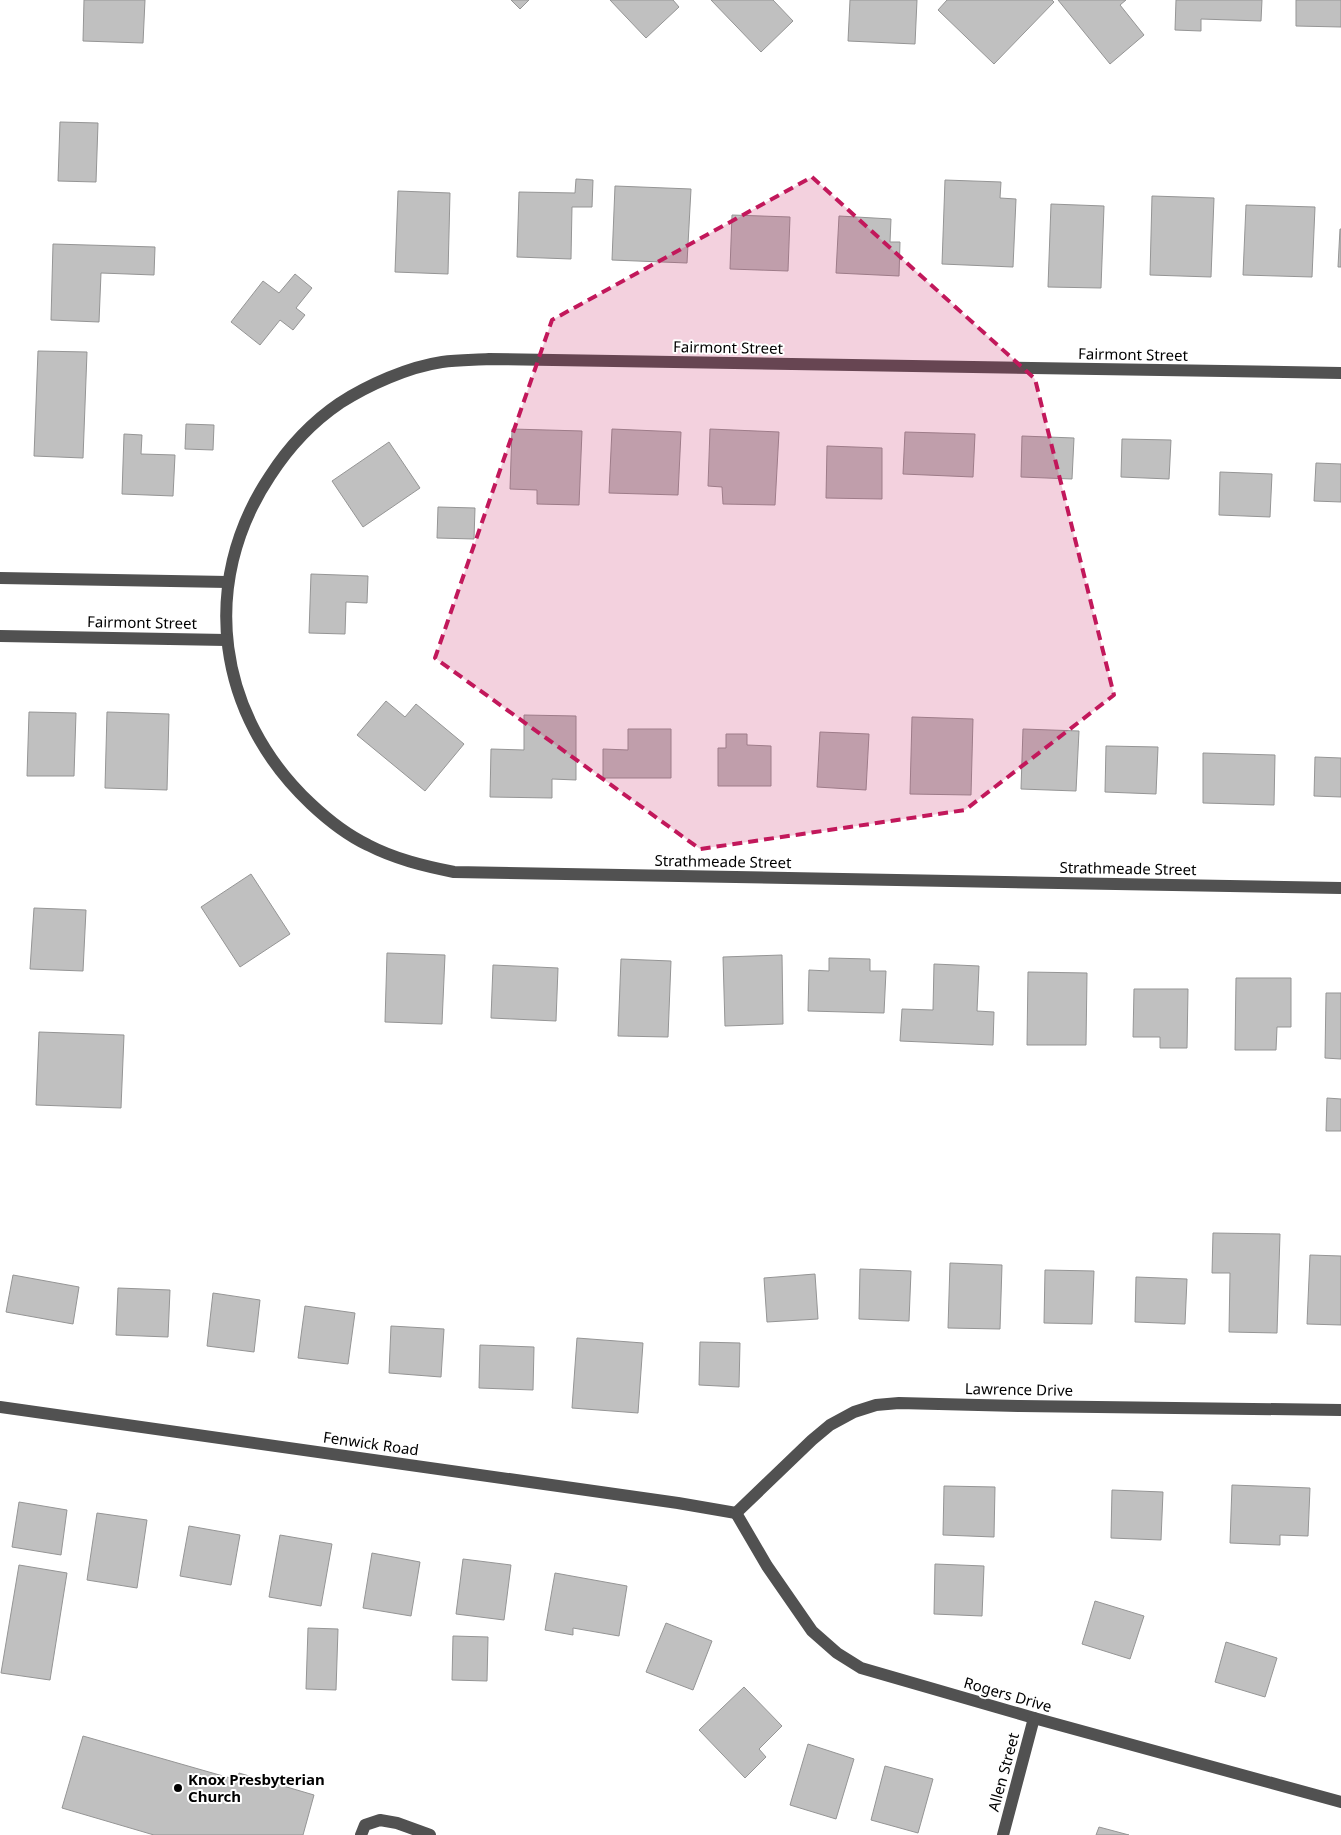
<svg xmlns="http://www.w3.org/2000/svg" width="1341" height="1835" font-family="'Noto Sans',sans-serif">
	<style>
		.building { fill: #c0c0c0; stroke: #959595 }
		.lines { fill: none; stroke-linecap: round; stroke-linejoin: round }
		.minor { stroke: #515151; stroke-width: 12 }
		.marked { fill: #c2185b; fill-opacity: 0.2; stroke: #c2185b; stroke-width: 4; stroke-dasharray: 10 6; stroke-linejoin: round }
		.poi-dot { fill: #000; stroke: #fff; stroke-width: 2 }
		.labels { text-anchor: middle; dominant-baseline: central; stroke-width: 4; stroke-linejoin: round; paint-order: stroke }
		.street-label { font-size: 15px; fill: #000; stroke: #fff }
		.poi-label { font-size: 15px; font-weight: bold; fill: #000; stroke: #fff; text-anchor: start }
	</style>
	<rect width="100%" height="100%" fill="#fff"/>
	<g class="building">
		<polygon points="84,0 145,0 143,43 83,41"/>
		<polygon points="511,0 529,0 520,9"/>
		<polygon points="610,0 673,0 679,7 646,38"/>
		<polygon points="711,0 773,0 793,21 761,52"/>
		<polygon points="850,0 917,0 915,44 848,41"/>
		<polygon points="947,0 1052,0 1054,2 994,64 938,10"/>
		<polygon points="1058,0 1126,0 1120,5 1144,35 1110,64"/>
		<polygon points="1176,0 1262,0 1261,21 1201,19 1201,31 1175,30"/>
		<polygon points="1296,0 1341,0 1341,27 1296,26"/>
		<polygon points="60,122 98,123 96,182 58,181"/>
		<polygon points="576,179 593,180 592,207 572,207 571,259 517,257 519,192 575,193"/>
		<polygon points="945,180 1001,182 1000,198 1016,199 1013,267 942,264"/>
		<polygon points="615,186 691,189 687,263 612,260"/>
		<polygon points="398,191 450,193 448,274 395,272"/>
		<polygon points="1152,196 1214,198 1211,277 1150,275"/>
		<polygon points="1051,204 1104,206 1101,288 1048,287"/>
		<polygon points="1246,205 1315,207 1312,277 1243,275"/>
		<polygon points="732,215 790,217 788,271 730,269"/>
		<polygon points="839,216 891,219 890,242 900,242 899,276 836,273"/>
		<polygon points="1340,229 1341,229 1341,267 1338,267"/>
		<polygon points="53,244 155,247 154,275 101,273 99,322 51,320"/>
		<polygon points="295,274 312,288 296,308 305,315 293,330 280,320 260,345 231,322 263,281 279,293"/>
		<polygon points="38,351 87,352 83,458 34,456"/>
		<polygon points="186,424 214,425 213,450 185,449"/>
		<polygon points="512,429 582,431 579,505 537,504 537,490 510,489"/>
		<polygon points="612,429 681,432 678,495 609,493"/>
		<polygon points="710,429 779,432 775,505 723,504 722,487 708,486"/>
		<polygon points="905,432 975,434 973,477 903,474"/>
		<polygon points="124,434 142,435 141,454 175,455 173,496 122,494"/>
		<polygon points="1022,436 1074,438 1072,479 1021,477"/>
		<polygon points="1122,439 1171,440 1169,479 1121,477"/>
		<polygon points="389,442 420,488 363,527 332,481"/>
		<polygon points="827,446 882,448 882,499 826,498"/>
		<polygon points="1316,463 1341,464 1341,502 1314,501"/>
		<polygon points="1220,472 1272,474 1270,517 1219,515"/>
		<polygon points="438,507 475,508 474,539 437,538"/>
		<polygon points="311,574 368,576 367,603 346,602 345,634 309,633"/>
		<polygon points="386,701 405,717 416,704 464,744 425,791 357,735"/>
		<polygon points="29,712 76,713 74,776 27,776"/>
		<polygon points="107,712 169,714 167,790 105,788"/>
		<polygon points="524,715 576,716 576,780 552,779 552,798 490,797 491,749 524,750"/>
		<polygon points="912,717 973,719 971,795 910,794"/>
		<polygon points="628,729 671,729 671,778 603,778 603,749 628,750"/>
		<polygon points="1023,729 1079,731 1076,791 1021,789"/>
		<polygon points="820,732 869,734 866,790 817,787"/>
		<polygon points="726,734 747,734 747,745 771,746 771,786 718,786 718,748 726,748"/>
		<polygon points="1106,746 1158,747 1156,794 1105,792"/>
		<polygon points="1203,753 1275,755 1274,805 1203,803"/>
		<polygon points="1315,757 1341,758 1341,797 1314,796"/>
		<polygon points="251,874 290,934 240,967 201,907"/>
		<polygon points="34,908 86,910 83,971 30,969"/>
		<polygon points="387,953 445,955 442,1024 385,1022"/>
		<polygon points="782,955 783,1024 725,1026 723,957"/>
		<polygon points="829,958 870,959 870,971 886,971 884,1013 808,1011 809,970 829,971"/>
		<polygon points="621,959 671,961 668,1037 618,1036"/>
		<polygon points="934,964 979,966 977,1011 994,1012 993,1045 900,1041 902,1009 933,1010"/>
		<polygon points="493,965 558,968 556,1021 491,1018"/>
		<polygon points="1028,972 1087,973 1086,1045 1027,1045"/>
		<polygon points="1236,978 1291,978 1291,1027 1277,1027 1276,1050 1235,1050"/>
		<polygon points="1134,989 1188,989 1187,1048 1160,1048 1160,1037 1133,1037"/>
		<polygon points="1326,993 1341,993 1341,1059 1325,1058"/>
		<polygon points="39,1032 124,1035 121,1108 36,1105"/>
		<polygon points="1327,1098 1341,1099 1341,1131 1326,1131"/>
		<polygon points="1213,1233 1280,1234 1277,1333 1229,1332 1230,1273 1212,1273"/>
		<polygon points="1310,1255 1341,1256 1341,1325 1307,1324"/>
		<polygon points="950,1263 1002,1265 1000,1329 948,1328"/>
		<polygon points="860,1269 911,1271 909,1321 859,1319"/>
		<polygon points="1045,1270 1094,1271 1092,1324 1044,1323"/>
		<polygon points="815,1274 818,1319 767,1322 764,1278"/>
		<polygon points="13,1275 79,1287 73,1324 6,1312"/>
		<polygon points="1136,1277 1187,1279 1185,1324 1135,1322"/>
		<polygon points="118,1288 170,1290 168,1337 116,1335"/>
		<polygon points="213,1293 260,1300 254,1352 207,1346"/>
		<polygon points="305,1306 355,1313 348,1364 298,1358"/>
		<polygon points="391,1326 444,1329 441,1377 389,1373"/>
		<polygon points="577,1338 643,1343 638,1413 572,1408"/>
		<polygon points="700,1342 740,1343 739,1387 699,1385"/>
		<polygon points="480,1345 534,1347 533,1390 479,1388"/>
		<polygon points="1232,1485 1310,1488 1308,1536 1280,1535 1280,1545 1230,1543"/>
		<polygon points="944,1486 995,1487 994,1537 943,1535"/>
		<polygon points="1112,1490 1163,1492 1161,1540 1111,1538"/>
		<polygon points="19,1502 67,1510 61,1555 12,1547"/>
		<polygon points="97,1513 147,1520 137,1588 87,1580"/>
		<polygon points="189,1526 240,1535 231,1585 180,1576"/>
		<polygon points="280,1535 332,1544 321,1606 269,1597"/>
		<polygon points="372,1553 420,1562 411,1616 363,1608"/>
		<polygon points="463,1559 511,1565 504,1620 456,1614"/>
		<polygon points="935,1564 984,1566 982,1616 934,1614"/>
		<polygon points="19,1565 67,1573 50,1680 1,1673"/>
		<polygon points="555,1573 627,1586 619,1636 573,1628 573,1635 545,1630"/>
		<polygon points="1095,1601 1144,1616 1130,1659 1082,1644"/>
		<polygon points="666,1623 712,1641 693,1690 646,1672"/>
		<polygon points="308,1628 338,1629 336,1690 306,1689"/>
		<polygon points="453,1636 488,1637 487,1681 452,1680"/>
		<polygon points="1226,1642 1277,1658 1265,1697 1215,1682"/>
		<polygon points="744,1687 782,1726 759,1749 766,1757 745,1778 699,1730"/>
		<polygon points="83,1736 237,1780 239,1773 314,1795 303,1835 154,1835 62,1808"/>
		<polygon points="808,1744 854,1759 836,1819 790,1805"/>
		<polygon points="885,1766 933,1779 918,1833 871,1820"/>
		<polygon points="1099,1827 1129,1835 1096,1835"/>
	</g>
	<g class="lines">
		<g class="minor">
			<path d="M1341,373L489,359C473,360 457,360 442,362C408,367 368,385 340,403C312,422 288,448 270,476C198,584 217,716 311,804C328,820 347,835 368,845C395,859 424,866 454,872L1341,888"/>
			<polyline points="0,578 228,582"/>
			<polyline points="0,636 226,640"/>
			<polyline points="0,1407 678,1503 736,1513"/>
			<polyline points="736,1513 767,1566 812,1631 837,1653 861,1668 1034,1718 1341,1802"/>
			<polyline points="736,1513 812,1440 830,1425 854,1412 876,1405 899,1403 1020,1406 1341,1410"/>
			<polyline points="361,1835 365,1825 380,1820 397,1823 430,1835"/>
			<polyline points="1003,1835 1034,1718"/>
		</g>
	</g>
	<path class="marked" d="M812,177L1035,379L1114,695L965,810L700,849L435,658L552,320Z"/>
	<circle class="poi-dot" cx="178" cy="1788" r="5"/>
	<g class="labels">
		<g class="street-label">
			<text transform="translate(728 347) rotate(1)">Fairmont Street</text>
			<text transform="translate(1133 354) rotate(1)">Fairmont Street</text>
			<text transform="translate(142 622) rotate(1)">Fairmont Street</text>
			<text transform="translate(723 861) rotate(1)">Strathmeade Street</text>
			<text transform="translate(1128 868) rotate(1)">Strathmeade Street</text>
			<text transform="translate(1019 1389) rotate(1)">Lawrence Drive</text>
			<text transform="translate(371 1443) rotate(8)">Fenwick Road</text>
			<text transform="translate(1008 1694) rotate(16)">Rogers Drive</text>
			<text transform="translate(1003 1772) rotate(-75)">Allen Street</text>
		</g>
		<g class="poi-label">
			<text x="188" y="1779">Knox Presbyterian<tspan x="188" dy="17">Church</tspan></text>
		</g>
	</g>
</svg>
